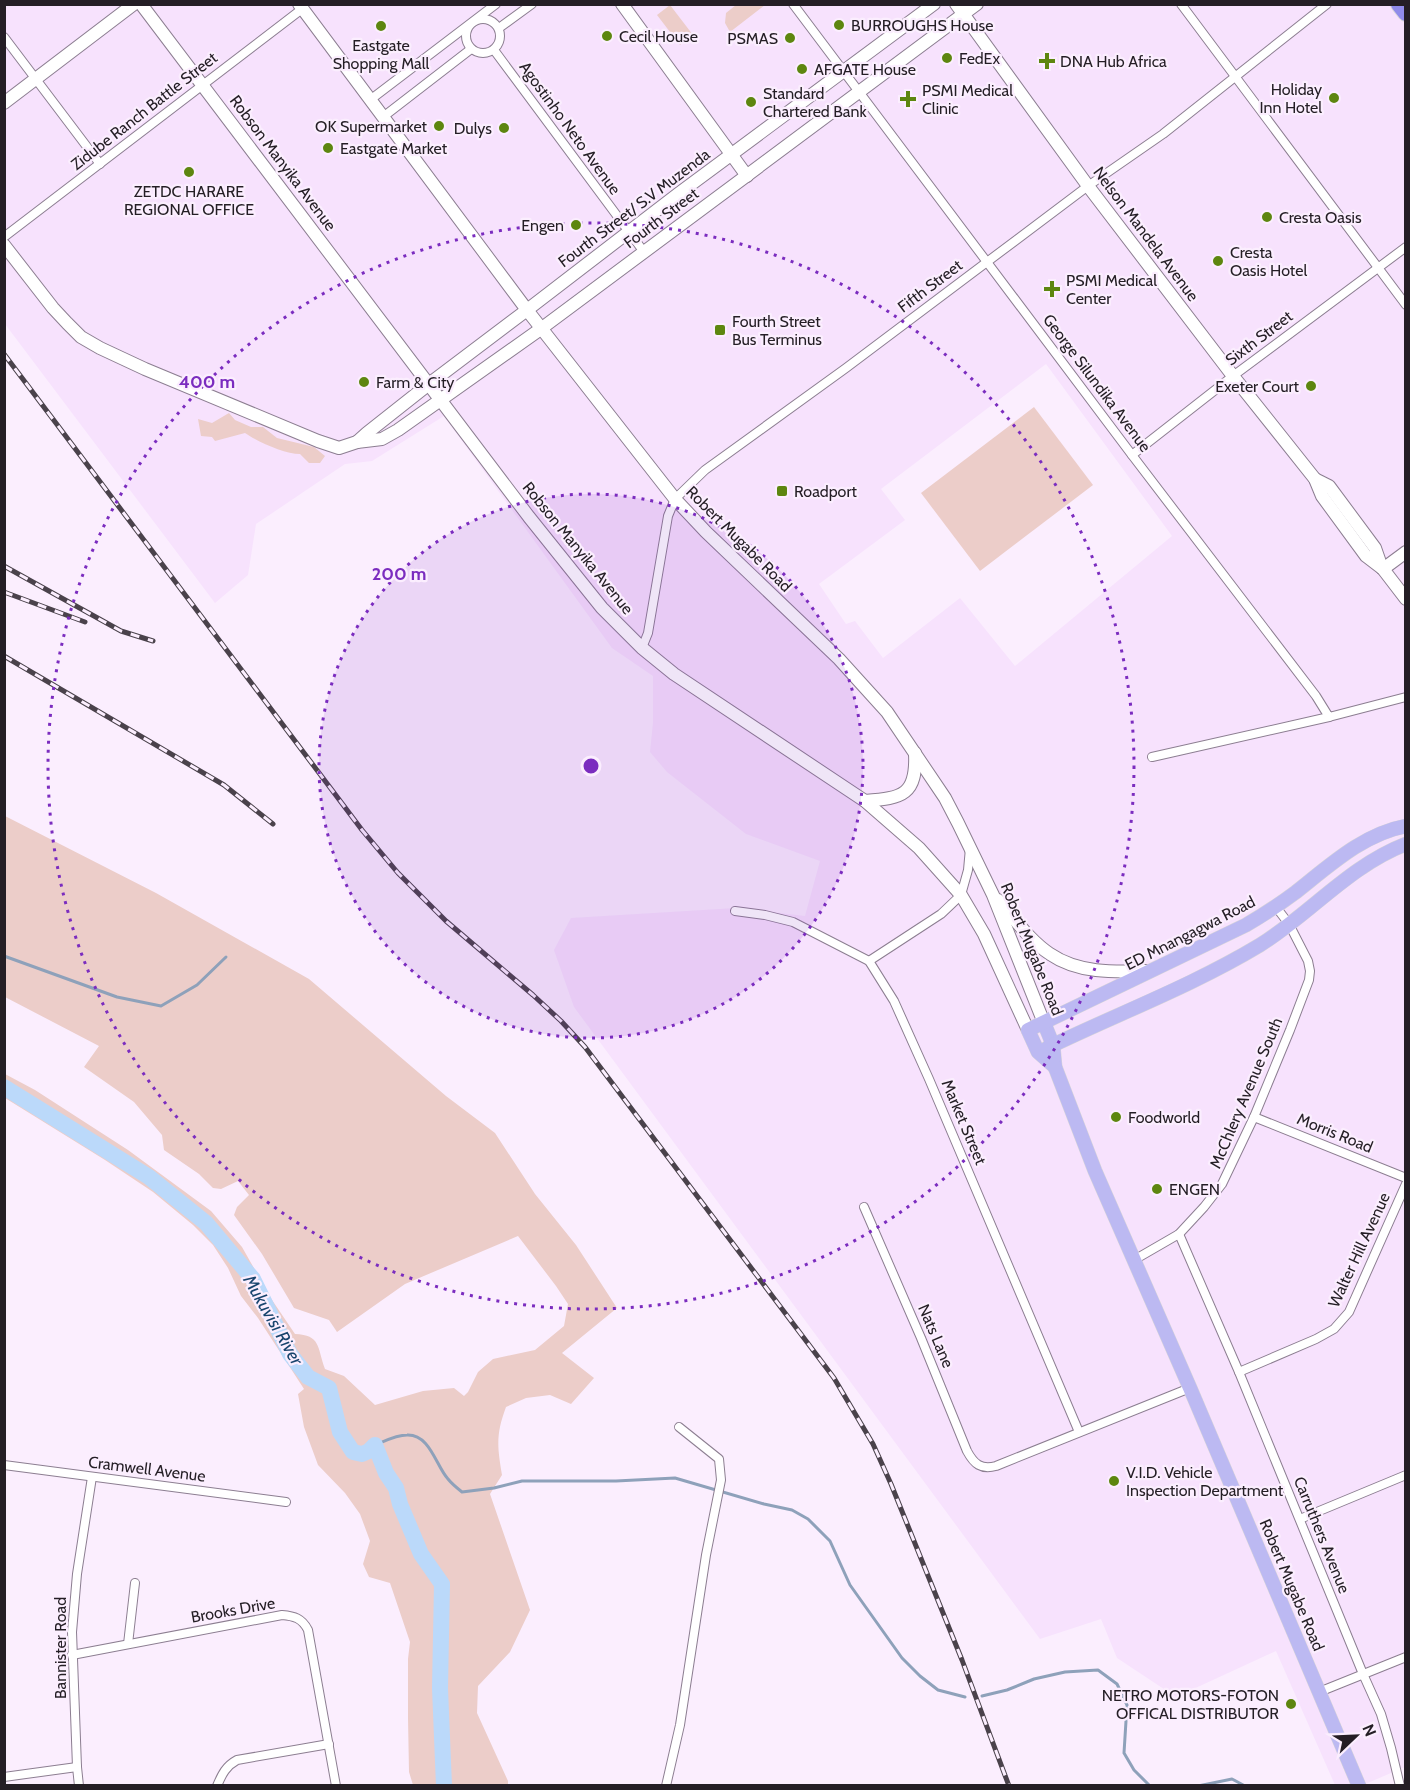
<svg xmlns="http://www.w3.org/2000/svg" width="1410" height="1790" font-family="Cabin,sans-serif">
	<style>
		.built { fill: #f7e2fd; fill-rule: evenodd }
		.green { fill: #eccdc9 }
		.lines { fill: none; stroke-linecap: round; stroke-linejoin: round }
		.stream { stroke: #8ea1ba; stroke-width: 3 }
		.river { stroke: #bbd9fa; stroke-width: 16 }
		.street-casing { stroke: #8c7e91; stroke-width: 10 }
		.secondary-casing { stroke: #8c7e91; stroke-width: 14 }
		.primary-casing { stroke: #d8d6d8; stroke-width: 15 }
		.highway-casing { stroke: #d8d6d8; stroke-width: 18 }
		.street { stroke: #fff; stroke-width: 8 }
		.secondary { stroke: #fff; stroke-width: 12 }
		.primary { stroke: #bcb9f2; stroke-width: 14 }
		.highway { stroke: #908bea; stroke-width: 16 }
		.rail-casing { stroke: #4a424b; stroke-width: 5 }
		.rail { stroke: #fbeefe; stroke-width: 3; stroke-dasharray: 9; stroke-linecap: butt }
		.ring { fill: none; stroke: #7b2cbf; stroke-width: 3; stroke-dasharray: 3 6 }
		.poi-dot { fill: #5d860f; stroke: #fbeefe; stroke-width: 2 }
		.labels { text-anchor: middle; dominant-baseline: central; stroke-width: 4.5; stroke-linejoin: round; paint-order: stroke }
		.poi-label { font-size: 16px; fill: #241e25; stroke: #fbeefe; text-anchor: start }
		.street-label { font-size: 16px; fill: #241e25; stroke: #fbeefe }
		.water-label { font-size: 18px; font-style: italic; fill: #18446d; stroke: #fbeefe }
		.centre { fill: #7b2cbf; stroke: #fbeefe; stroke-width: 3 }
		.ring-label { font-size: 18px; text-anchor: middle; font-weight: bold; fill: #7b2cbf; stroke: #fbeefe; stroke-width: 4.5; stroke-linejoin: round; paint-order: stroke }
	</style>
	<rect width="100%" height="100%" fill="#fbeefe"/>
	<path class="built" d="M5,5H1405V1767L1363,1785H1335L1276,1651L1176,1697L1117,1658L1101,1619L1040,1639L574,1007L554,950L571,918L736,908L805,916L820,861L746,834L667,772L650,752L653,723V676L612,648L444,416L372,461L345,464L256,524L248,575L215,603L5,324ZM1046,364L1172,536L1015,666L960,598L883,658L855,621L846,624L819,584L905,520L881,489Z"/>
	<g class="green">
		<polygon points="670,5 693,35 680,45 657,15"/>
		<polygon points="736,5 736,4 765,5 730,32 725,23 726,13"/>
		<polygon points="1034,407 1093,485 980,571 921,493"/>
		<path d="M229,413L235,420L251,427H263L277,438L314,447L325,456L320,463H309L300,454C285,454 258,442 245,433L215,441L212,437L201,436L198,419L212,423Z"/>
		<path d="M5,816L156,893L309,979L446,1096L495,1133L535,1194L576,1245L617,1308L562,1353L594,1378L571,1404L550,1395L526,1398L506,1407C496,1434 497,1446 502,1475L490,1494L530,1610L510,1652L478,1686L477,1713L508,1781V1785H413L409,1772L408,1718V1659L410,1642L390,1583L369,1577L363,1564L370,1541L360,1514L345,1493L318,1465L304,1427L298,1394L304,1389L258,1318L241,1296L228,1268L213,1245L193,1225L153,1192L105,1160L5,1098V1074L35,1090L128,1150L211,1211L242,1247L272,1300L295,1334C321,1335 317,1347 325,1369L344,1376L375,1405L423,1391L454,1388L464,1396L468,1392L478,1372L493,1359L535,1350L564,1326L568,1304L556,1286L518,1236L405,1284L337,1332L329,1320L294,1308L262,1254L234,1215L237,1207L249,1195L238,1181L221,1189L213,1188L199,1174L164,1150L162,1135L134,1102L84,1067L99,1046L5,997Z"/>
	</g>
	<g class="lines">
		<g class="stream">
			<polyline points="4,956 117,997 161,1006 197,985 226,957"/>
			<path d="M375,1445C385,1441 396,1435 407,1435C430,1434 436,1466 448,1479C452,1484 457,1488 462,1492L494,1488L522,1481H616L675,1478L764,1504L792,1510L808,1519L830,1541L850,1585L902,1658L920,1676L938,1690L965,1697"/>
			<polyline points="982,1696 1007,1690 1034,1679 1065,1672 1098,1670 1117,1684 1127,1705 1124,1753 1134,1770 1150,1786"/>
			<polyline points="1198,1786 1232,1779 1245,1786"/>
		</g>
		<polyline class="river" points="4,1087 149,1177 206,1223 253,1279 290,1354 308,1377 329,1388 340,1432 353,1452 362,1454 369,1451 375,1445 386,1473 396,1488 400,1504 421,1554 442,1584 440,1688 444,1786"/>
		<defs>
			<g id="street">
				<polyline points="793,4 1132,455 1316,696 1329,717 1406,697"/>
				<polyline points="1181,4 1406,305"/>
				<circle cx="483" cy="36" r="17"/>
				<polyline points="499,28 532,4"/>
				<polyline points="4,37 100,164"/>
				<polyline points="494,50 644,252"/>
				<polyline points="370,100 496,4"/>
				<polyline points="383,117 471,49"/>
				<polyline points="4,237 302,9"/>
				<polyline points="1132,455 1233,376 1406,247"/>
				<polyline points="642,648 648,633 668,516 675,499 705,470 846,368 1088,186 1163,134 1327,4"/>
				<polyline points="1152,757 1329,717"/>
				<polyline points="735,911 765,915 793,922 869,961 894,1001 929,1079 1079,1432"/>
				<polyline points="869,961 941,914 961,895 968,870 970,848"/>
				<polyline points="1254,1117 1406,1178"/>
				<path d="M864,1207L921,1338L967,1451C974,1464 981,1470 996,1466L1190,1388"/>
				<polyline points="1179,1234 1239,1372 1363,1674 1381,1714 1391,1748 1400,1786"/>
				<polyline points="1134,1260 1179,1234 1204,1207 1222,1184 1254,1117 1290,1030 1309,980 1310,971 1308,961 1289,924 1276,907"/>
				<polyline points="1239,1372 1316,1339 1334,1329 1349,1312 1406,1184"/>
				<polyline points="4,1465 286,1502"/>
				<polyline points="1300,1519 1406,1475"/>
				<polyline points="128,1644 135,1583"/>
				<path d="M72,1655L282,1615C294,1616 302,1618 308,1630L336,1786"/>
				<polyline points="1319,1692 1406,1657"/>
				<polyline points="4,1777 77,1767"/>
				<polyline points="79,1786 77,1767 72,1632 77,1574 92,1477"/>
				<path d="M217,1786C222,1774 226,1766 237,1760L329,1744"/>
				<polyline points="666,1786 680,1725 706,1555 721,1480 719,1459 679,1427"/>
			</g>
			<g id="secondary">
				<polyline points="141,4 529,517 602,608 642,648 674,674 865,801 919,848 961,895 984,934 1028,1030"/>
				<polyline points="299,4 527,310 675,499 706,532 839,659 887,712 945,798 958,823 993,895 1044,1023"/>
				<polyline points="622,4 747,176"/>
				<polyline points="956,4 1088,186 1233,376 1315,479 1322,496 1366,556 1383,569 1406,599"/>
				<polyline points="4,103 134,4"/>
				<polyline points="4,245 53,308 67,323 81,337 100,348 145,369 318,441 339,448 357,442 382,439 398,430 542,328 977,4"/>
				<polyline points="357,442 367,433 429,384 527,310 678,194 934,4"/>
				<polyline points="1315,479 1329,486 1375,548 1382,568"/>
				<polyline points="1383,569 1406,552"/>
				<path d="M865,801C903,798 917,795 915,753"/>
				<path d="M998,900C1014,918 1030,941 1050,954C1079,974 1116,972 1149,971"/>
			</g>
			<g id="primary">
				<polyline points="1044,1023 1053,1045 1055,1067 1095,1171 1190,1388 1359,1786"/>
				<path d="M1047,1048C1117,1014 1192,986 1260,945C1310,914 1349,866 1406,844"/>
				<path d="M1055,1067L1038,1052L1028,1030L1246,925C1263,915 1280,904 1296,892C1329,866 1363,834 1406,826"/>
			</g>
			<polyline id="highway" points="1399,4 1406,13"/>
		</defs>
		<use href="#street" class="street-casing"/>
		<use href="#secondary" class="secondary-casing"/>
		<use href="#primary" class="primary-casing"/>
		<use href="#highway" class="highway-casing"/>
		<use href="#street" class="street"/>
		<use href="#secondary" class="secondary"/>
		<use href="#primary" class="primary"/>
		<use href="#highway" class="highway"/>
		<defs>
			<g id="rail">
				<polyline points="4,354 362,830 398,873 446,921 533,995 561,1021 585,1047 834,1378 873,1444 891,1484 962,1660 1009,1786"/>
				<polyline points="4,566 121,631 153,641"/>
				<polyline points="4,592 85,622"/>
				<polyline points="4,656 224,785 273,824"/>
			</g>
		</defs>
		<use href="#rail" class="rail-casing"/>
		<use href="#rail" class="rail"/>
	</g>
	<circle cx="591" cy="766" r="272" fill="#7b2cbf" fill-opacity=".12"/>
	<g class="ring">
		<circle cx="591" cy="766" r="272"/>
		<circle cx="591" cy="766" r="543"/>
	</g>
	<g class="poi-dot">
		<circle cx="839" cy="25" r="6"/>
		<circle cx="381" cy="26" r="6"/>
		<circle cx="607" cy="36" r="6"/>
		<circle cx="790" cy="38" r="6"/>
		<circle cx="947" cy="58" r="6"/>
		<path d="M1044 52h6v6h6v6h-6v6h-6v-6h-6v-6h6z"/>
		<circle cx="802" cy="69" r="6"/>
		<circle cx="1334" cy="98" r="6"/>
		<path d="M905 90h6v6h6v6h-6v6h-6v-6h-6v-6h6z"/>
		<circle cx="751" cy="102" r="6"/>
		<circle cx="439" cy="126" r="6"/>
		<circle cx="504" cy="128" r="6"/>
		<circle cx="328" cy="148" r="6"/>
		<circle cx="189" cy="172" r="6"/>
		<circle cx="1267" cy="217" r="6"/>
		<circle cx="576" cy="225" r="6"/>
		<circle cx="1218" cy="261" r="6"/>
		<path d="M1049 280h6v6h6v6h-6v6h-6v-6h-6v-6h6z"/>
		<rect x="714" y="324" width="12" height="12" rx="3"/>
		<circle cx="364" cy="382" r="6"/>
		<circle cx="1311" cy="386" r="6"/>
		<rect x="776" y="485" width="12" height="12" rx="3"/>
		<circle cx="1116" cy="1117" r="6"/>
		<circle cx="1157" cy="1189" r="6"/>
		<circle cx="1114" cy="1481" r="6"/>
		<circle cx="1291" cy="1704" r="6"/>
	</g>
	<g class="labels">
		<g class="poi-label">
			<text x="851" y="25">BURROUGHS House</text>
			<text x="619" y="36">Cecil House</text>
			<text x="778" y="38" text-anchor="end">PSMAS</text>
			<text x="381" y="45" text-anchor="middle">Eastgate<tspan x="381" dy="18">Shopping Mall</tspan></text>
			<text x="959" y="58">FedEx</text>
			<text x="1060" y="61">DNA Hub Africa</text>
			<text x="814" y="69">AFGATE House</text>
			<text x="1322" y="89" text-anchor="end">Holiday<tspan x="1322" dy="18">Inn Hotel</tspan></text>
			<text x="922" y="90">PSMI Medical<tspan x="922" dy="18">Clinic</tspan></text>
			<text x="763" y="93">Standard<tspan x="763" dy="18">Chartered Bank</tspan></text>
			<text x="427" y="126" text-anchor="end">OK Supermarket</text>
			<text x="492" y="128" text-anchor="end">Dulys</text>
			<text x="340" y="148">Eastgate Market</text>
			<text x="189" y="191" text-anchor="middle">ZETDC HARARE<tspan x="189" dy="18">REGIONAL OFFICE</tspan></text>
			<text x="1279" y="217">Cresta Oasis</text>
			<text x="564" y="225" text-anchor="end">Engen</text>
			<text x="1230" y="252">Cresta<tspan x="1230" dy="18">Oasis Hotel</tspan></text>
			<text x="1066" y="280">PSMI Medical<tspan x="1066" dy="18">Center</tspan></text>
			<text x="732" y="321">Fourth Street<tspan x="732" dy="18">Bus Terminus</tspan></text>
			<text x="376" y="382">Farm &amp; City</text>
			<text x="1299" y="386" text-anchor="end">Exeter Court</text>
			<text x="794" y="491">Roadport</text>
			<text x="1128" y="1117">Foodworld</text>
			<text x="1169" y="1189">ENGEN</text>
			<text x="1126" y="1472">V.I.D. Vehicle<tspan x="1126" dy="18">Inspection Department</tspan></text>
			<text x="1279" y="1695" text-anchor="end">NETRO MOTORS-FOTON<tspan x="1279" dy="18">OFFICAL DISTRIBUTOR</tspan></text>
		</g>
		<g class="street-label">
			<text transform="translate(144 111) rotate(-38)">Zidube Ranch Battle Street</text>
			<text transform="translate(570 128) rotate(54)">Agostinho Neto Avenue</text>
			<text transform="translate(283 163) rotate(53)">Robson Manyika Avenue</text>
			<text transform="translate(634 208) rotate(-37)">Fourth Street/ S.V Muzenda</text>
			<text transform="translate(661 218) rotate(-37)">Fourth Street</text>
			<text transform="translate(1146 234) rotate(53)">Nelson Mandela Avenue</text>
			<text transform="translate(930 286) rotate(-37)">Fifth Street</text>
			<text transform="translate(1259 338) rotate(-37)">Sixth Street</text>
			<text transform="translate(1097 383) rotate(53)">George Silundika Avenue</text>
			<text transform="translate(739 539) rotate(45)">Robert Mugabe Road</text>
			<text transform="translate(578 548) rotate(51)">Robson Manyika Avenue</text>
			<text transform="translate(1190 933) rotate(-27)">ED Mnangagwa Road</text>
			<text transform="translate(1032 949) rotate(68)">Robert Mugabe Road</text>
			<text transform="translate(1246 1093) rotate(-67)">McChlery Avenue South</text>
			<text transform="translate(964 1122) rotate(67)">Market Street</text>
			<text transform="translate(1335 1133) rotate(22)">Morris Road</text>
			<text transform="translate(1359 1250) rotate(-65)">Walter Hill Avenue</text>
			<text transform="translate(936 1336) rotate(67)">Nats Lane</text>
			<text transform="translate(147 1469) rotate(7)">Cramwell Avenue</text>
			<text transform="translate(1322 1535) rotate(68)">Carruthers Avenue</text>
			<text transform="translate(1292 1585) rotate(67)">Robert Mugabe Road</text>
			<text transform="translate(233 1610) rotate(-10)">Brooks Drive</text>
			<text transform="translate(60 1648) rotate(-90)">Bannister Road</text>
		</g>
		<g class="water-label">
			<text transform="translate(273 1320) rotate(60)">Mukuvisi River</text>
		</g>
	</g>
	<circle cx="591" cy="766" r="9" class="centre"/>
	<g class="ring-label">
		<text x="207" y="388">400 m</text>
		<text x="399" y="580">200 m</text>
	</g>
	<rect width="1410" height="1790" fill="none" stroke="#241e25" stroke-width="12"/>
	<g transform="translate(1356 1736) rotate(67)" stroke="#fbeefe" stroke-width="4.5" paint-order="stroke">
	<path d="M0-4.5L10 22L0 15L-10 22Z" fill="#241e25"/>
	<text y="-9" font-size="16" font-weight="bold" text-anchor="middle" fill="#241e25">N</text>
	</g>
</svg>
